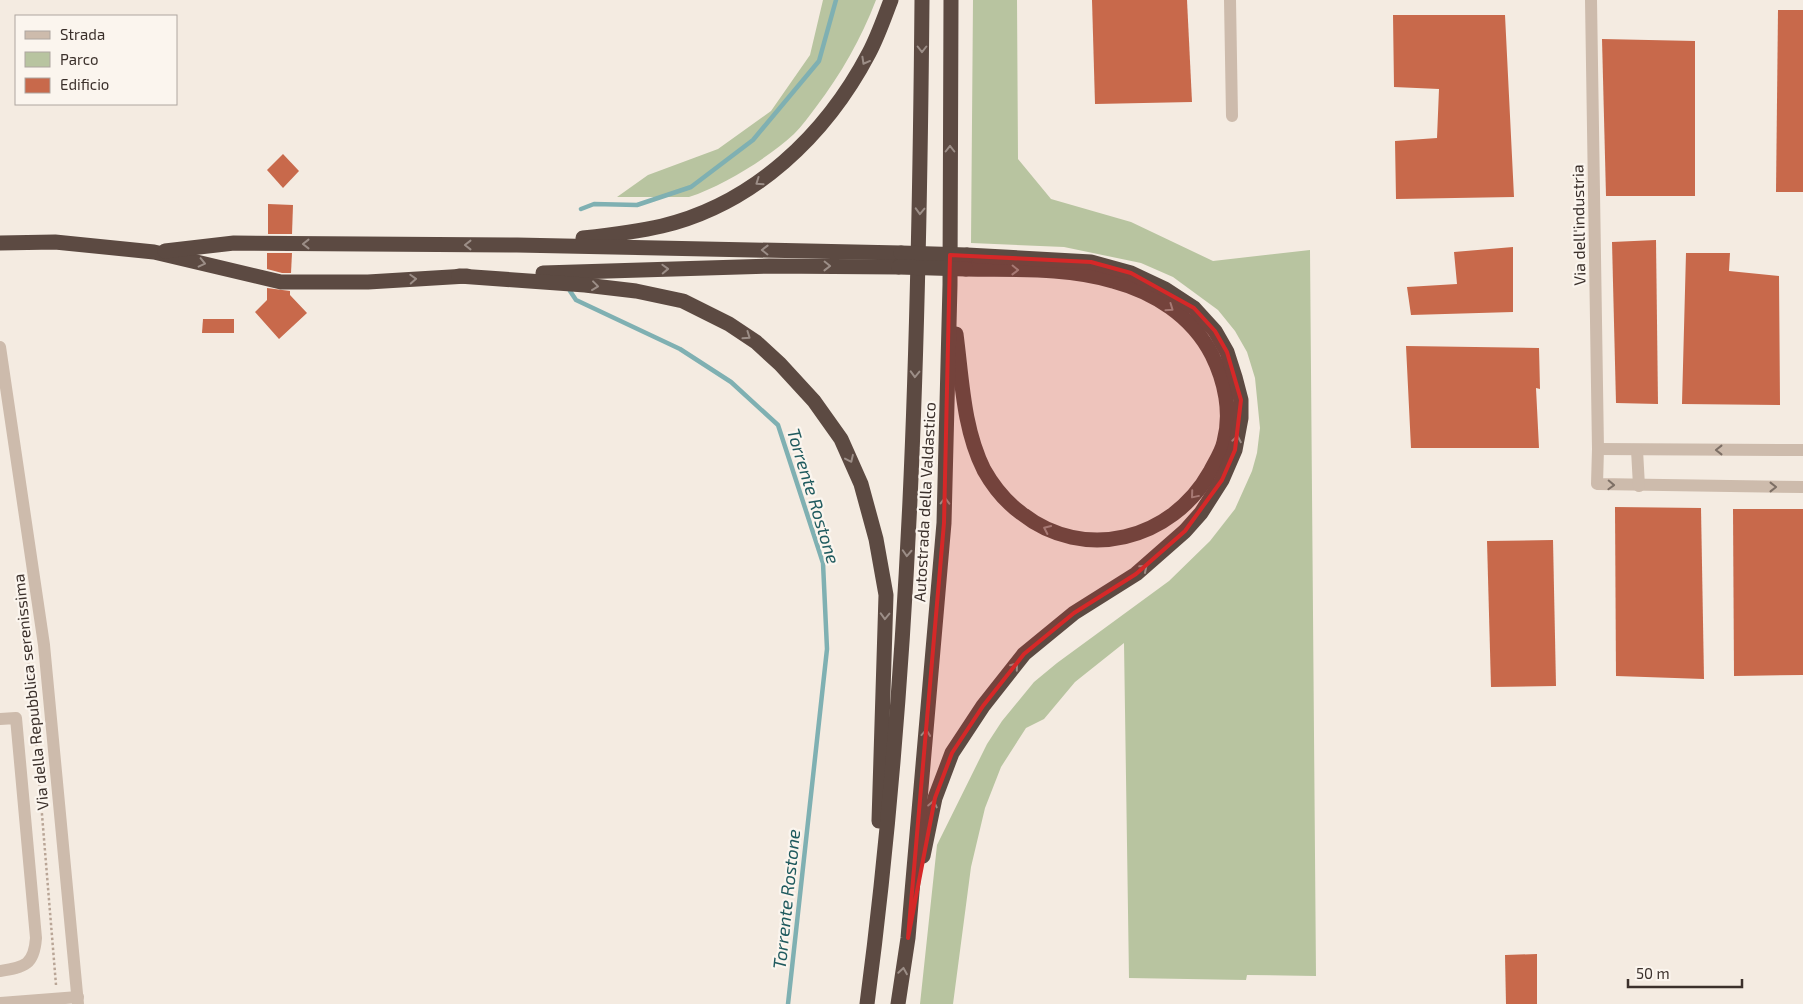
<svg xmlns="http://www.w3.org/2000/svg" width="1803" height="1004" font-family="'Exo 2',sans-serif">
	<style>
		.green { fill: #b8c4a0 }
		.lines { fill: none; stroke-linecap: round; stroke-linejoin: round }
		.stream { stroke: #7fb0b2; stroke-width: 4.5 }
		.building { fill: #c8694b }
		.path { stroke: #b9a596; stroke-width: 2.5; stroke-dasharray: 2.5 2.5; stroke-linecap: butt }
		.minor { stroke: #cdbbac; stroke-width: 12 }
		.highway { stroke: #5c4a42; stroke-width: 15 }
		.highway-bridge { stroke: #5c4a42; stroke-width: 15 }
		.oneway { stroke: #9c8e87 }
		.oneway2 { stroke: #7d6f65 }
		.marked { fill: #d62828; fill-opacity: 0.2; stroke: #d62828; stroke-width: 4; stroke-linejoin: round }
		.labels { text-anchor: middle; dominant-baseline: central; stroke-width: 4.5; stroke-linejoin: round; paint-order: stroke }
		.street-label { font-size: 16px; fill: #3b302b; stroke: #fbf5ee }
		.water-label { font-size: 18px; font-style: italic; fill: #1f5a5e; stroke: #fbf5ee }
	</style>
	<rect width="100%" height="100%" fill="#f4ebe1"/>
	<g class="green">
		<path d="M823,0H876C861,39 841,74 816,107C809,116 802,126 794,134C768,158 723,186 689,197H617L648,175L718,149L771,111L810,55Z"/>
		<polygon points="973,0 1017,0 1018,159 1051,199 1131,222 1213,261 1310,250 1316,976 1247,975 1246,980 1129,978 1124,643 1075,682 1044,719 1026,728 1001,767 985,808 971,867 953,1004 920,1004 937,845 987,744 1002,721 1034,682 1057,663 1169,581 1210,541 1235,509 1252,471 1257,453 1260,428 1255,378 1247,352 1235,331 1218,310 1173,277 1141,263 1064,247 971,243"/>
	</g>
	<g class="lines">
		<g class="stream">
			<polyline points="581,209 594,204 637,205 691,187 753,140 819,61 836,0"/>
			<polyline points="570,291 576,300 680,349 731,382 778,425 823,563 827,649 788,1004"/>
		</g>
	</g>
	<g class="building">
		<polygon points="1092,0 1187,0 1192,102 1095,104"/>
		<polygon points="1778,10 1803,10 1803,192 1776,192"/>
		<polygon points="1393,15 1505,15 1514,197 1396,199 1395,141 1437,138 1439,89 1394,87"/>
		<polygon points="1602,39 1695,41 1695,196 1606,196"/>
		<polygon points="283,154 299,171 283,188 267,170"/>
		<polygon points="268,204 293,205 292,234 268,234"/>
		<polygon points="1656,240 1658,404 1616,403 1612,242"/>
		<polygon points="1513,247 1513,312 1411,315 1407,287 1457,284 1454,252"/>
		<polygon points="267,253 292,253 291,273 282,273 267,269"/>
		<polygon points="1686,253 1730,253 1729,271 1779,276 1780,405 1682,404"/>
		<polygon points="267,288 290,291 290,295 307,313 279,339 255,312 267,300"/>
		<polygon points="203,319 234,319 234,333 202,333"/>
		<polygon points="1406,346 1539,348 1540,389 1536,388 1539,448 1411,448"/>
		<polygon points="1615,507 1701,508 1704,679 1616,676"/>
		<polygon points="1733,509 1803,509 1803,675 1734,676"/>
		<polygon points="1553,540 1556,686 1491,687 1487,541"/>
		<polygon points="1537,954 1537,1004 1506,1004 1505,955"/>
	</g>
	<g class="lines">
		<polyline class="path" points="23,609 33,705 56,985"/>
		<g class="minor">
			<polyline points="1230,0 1232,116"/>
			<polyline points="1591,0 1598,449 1597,484 1803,487"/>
			<polyline points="0,347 44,645 78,1004"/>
			<polyline points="1598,449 1803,450"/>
			<polyline points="1637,450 1639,486"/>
			<path d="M0,719L16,718L36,938C34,965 25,967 0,971"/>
			<polyline points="0,1003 78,997"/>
		</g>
		<g class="highway">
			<path d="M583,238C610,235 636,232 662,226C754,204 826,135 869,53C878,36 884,18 891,0"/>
			<polyline points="0,243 55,242 154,252 281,282 368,282 467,276"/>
			<polyline points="165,251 234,243 517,245 901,253"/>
			<polyline points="543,273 769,266 899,267"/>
			<polyline points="459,276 585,285 636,291 683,301 729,324 756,342 780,364 814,401 841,439 861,484 876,539 886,595 879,821"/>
			<path d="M956,334C962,379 963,428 984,470C993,486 1006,502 1021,513C1084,563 1172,540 1210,472C1215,462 1222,452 1224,442C1232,413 1225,381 1212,355C1192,316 1154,292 1113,281C1066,267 1015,270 966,269"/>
			<polyline points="923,856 935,798 952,753 983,706 1024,654 1074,613 1136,574 1185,531 1201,513 1222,480 1235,450 1241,418 1241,400 1235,377 1227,352 1215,331 1194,308 1165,289 1131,273 1091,262 967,255"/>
			<path d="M867,1004C911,671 919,335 922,0"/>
			<polyline points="898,1004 908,938 944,523 950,285 951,0"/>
		</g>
		<g class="highway-bridge">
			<polyline points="901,253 967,255"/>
			<polyline points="899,267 966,269"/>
		</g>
	</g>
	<defs><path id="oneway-chevron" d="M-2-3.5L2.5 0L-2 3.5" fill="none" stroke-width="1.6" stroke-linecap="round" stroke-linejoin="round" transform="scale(1.25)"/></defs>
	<g class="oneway">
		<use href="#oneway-chevron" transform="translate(922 49) rotate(90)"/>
		<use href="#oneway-chevron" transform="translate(865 61) rotate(119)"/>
		<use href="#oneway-chevron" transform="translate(950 149) rotate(-90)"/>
		<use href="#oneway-chevron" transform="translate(759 182) rotate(145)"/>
		<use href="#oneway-chevron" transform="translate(920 211) rotate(92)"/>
		<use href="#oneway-chevron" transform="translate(306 244) rotate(-180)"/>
		<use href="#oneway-chevron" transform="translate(468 245) rotate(-180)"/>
		<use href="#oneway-chevron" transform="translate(765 250) rotate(-179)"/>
		<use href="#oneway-chevron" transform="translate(202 263) rotate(13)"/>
		<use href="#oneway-chevron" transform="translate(827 266) rotate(1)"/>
		<use href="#oneway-chevron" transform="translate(665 269) rotate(-2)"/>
		<use href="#oneway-chevron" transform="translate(1015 270) rotate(1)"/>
		<use href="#oneway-chevron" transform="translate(413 279) rotate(-3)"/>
		<use href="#oneway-chevron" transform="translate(595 286) rotate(7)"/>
		<use href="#oneway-chevron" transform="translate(1170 308) rotate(35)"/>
		<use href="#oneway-chevron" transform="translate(747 336) rotate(35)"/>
		<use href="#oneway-chevron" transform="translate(915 374) rotate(92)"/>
		<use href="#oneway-chevron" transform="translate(1237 439) rotate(-80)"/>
		<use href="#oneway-chevron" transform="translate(850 459) rotate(65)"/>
		<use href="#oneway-chevron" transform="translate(1194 495) rotate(130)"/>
		<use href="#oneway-chevron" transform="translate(945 501) rotate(-89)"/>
		<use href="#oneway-chevron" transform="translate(1047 529) rotate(-155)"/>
		<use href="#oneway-chevron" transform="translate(907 553) rotate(93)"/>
		<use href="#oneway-chevron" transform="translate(1144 568) rotate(-41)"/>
		<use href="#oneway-chevron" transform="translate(885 616) rotate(92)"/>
		<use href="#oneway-chevron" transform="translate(1015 666) rotate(-51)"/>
		<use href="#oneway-chevron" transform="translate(926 733) rotate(-85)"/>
		<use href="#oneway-chevron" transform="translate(933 804) rotate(-78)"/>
		<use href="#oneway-chevron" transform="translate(903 971) rotate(-81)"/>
	</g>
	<g class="oneway2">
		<use href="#oneway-chevron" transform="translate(1719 450) rotate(-180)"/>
		<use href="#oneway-chevron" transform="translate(1611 485) rotate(2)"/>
		<use href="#oneway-chevron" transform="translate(1773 487)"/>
	</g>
	<path class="marked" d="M950,255L1091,262L1131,273L1194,308L1215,331L1227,352L1241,400L1235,450L1222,480L1185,531L1136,574L1074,613L1024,654L983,706L952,753L935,798L908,938L944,523Z"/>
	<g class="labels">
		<g class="street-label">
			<text transform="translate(1578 225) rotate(-91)">Via dell'industria</text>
			<text transform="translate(924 502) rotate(-87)">Autostrada della Valdastico</text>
			<text transform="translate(30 692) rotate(-96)">Via della Repubblica serenissima</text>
		</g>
		<g class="water-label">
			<text transform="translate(814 496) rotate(73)">Torrente Rostone</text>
			<text transform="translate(786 899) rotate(-84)">Torrente Rostone</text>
		</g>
	</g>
	<rect x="15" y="15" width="162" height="90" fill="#fbf5ee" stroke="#aea6a0"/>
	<rect x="25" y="31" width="25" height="8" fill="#cdbbac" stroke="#aea6a0"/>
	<text x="60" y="40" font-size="15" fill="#3b302b">Strada</text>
	<rect x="25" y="52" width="25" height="15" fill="#b8c4a0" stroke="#aea6a0"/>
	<text x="60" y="65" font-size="15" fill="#3b302b">Parco</text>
	<rect x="25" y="78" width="25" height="15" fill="#c8694b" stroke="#aea6a0"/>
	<text x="60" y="90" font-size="15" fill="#3b302b">Edificio</text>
	<path d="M1628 979v8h114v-8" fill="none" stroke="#3b302b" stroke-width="2.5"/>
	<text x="1636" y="979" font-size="15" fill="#3b302b" stroke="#fbf5ee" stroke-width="4" paint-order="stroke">50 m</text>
</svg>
